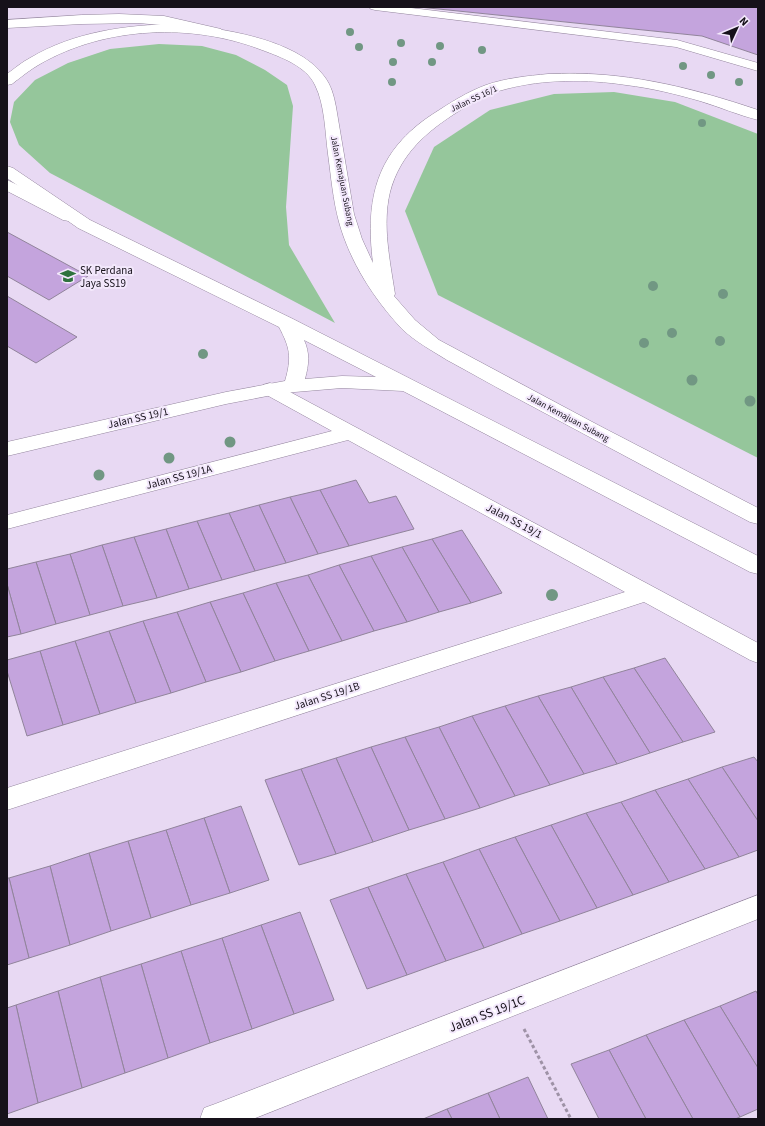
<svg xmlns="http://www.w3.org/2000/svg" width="765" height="1126" font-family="'Source Sans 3',sans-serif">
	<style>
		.green { fill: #95c69b }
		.building { fill: #c4a4dd; stroke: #91849b }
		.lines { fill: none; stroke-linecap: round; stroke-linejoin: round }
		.lane-casing { stroke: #94869e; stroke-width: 1 }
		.street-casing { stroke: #94869e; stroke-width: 1 }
		.secondary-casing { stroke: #94869e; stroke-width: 1 }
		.path { stroke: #9e92a6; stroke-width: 3; stroke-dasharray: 3.5 2.5; stroke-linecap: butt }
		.lane { fill: #fff; fill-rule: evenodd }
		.street { fill: #fff; fill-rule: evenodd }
		.secondary { fill: #fff; fill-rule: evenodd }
		.tree { fill: #719783 }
		.labels { text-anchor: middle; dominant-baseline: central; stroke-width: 4; stroke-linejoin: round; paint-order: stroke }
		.far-street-label { font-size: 9px; fill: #16111a; stroke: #f3e8fc }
		.poi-label { font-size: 11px; fill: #16111a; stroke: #f3e8fc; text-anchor: start }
		.street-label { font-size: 11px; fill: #16111a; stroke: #f3e8fc }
		.near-street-label { font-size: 13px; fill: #16111a; stroke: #f3e8fc }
	</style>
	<rect width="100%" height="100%" fill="#e8d9f3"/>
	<g class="green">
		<polygon points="159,44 202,46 236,55 265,70 287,85 293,106 286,207 289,245 335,323 50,173 19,145 10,122 14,102 35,80 68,63 110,49"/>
		<polygon points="614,92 675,102 758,134 758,458 438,295 405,211 434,147 490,110 554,94"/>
	</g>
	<g class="building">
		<polygon points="419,7 758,7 758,55 702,36"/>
		<polygon points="7,232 88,276 49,300 7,276"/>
		<polygon points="7,296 77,337 36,363 7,346"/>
		<polygon points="356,480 369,503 396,496 414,529 349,546 320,490"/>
		<polygon points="320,490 349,546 318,554 290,497"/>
		<polygon points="290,497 318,554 286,563 259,505"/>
		<polygon points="259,505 286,563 255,571 229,513"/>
		<polygon points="229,513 255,571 222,580 197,521"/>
		<polygon points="197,521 222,580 189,589 166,529"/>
		<polygon points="166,529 189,589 157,598 134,537"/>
		<polygon points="462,530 502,593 471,603 432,539"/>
		<polygon points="134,537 157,598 123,606 102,545"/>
		<polygon points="432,539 471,603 439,612 402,547"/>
		<polygon points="102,545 123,606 90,615 70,554"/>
		<polygon points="402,547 439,612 407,622 371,556"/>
		<polygon points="70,554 90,615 56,624 36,562"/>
		<polygon points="371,556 407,622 374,631 339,565"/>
		<polygon points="36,562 56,624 21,634 7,584 7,569"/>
		<polygon points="339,565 374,631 342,641 308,575"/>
		<polygon points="308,575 342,641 309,651 276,583"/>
		<polygon points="276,583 309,651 275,661 243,593"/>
		<polygon points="7,584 21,634 7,637"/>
		<polygon points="243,593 275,661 241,672 210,602"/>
		<polygon points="210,602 241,672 206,682 177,612"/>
		<polygon points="177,612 206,682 171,693 143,621"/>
		<polygon points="143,621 171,693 136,703 109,631"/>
		<polygon points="109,631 136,703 100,714 75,641"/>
		<polygon points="75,641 100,714 63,725 40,651"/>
		<polygon points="40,651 63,725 27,736 7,671 7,660"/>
		<polygon points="665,658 715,732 683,742 634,668"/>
		<polygon points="634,668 683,742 650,753 603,677"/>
		<polygon points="603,677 650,753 617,764 571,687"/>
		<polygon points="571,687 617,764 584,774 538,696"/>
		<polygon points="538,696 584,774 550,785 505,706"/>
		<polygon points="505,706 550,785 515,796 472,716"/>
		<polygon points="472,716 515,796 480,808 439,727"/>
		<polygon points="439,727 480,808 445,819 405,737"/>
		<polygon points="405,737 445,819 409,830 371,747"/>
		<polygon points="371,747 409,830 373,842 336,758"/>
		<polygon points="754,757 758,762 758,821 722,767"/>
		<polygon points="336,758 373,842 336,854 301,769"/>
		<polygon points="722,767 758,821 758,850 739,857 688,779"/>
		<polygon points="301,769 336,854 299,865 265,780"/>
		<polygon points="688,779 739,857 705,869 655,790"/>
		<polygon points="655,790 705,869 669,882 621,802"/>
		<polygon points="621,802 669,882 633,895 586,813"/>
		<polygon points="241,806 269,880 230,893 204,818"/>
		<polygon points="586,813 633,895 597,908 551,825"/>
		<polygon points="204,818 230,893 191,905 166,830"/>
		<polygon points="551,825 597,908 560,921 515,837"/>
		<polygon points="166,830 191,905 151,918 128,841"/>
		<polygon points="515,837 560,921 522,934 479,849"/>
		<polygon points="128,841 151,918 111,931 89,853"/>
		<polygon points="479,849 522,934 484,948 443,862"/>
		<polygon points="89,853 111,931 70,945 50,866"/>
		<polygon points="443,862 484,948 446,961 406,874"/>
		<polygon points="50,866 70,945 29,958 9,878"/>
		<polygon points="406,874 446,961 407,975 368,887"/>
		<polygon points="7,878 9,878 29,958 7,965"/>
		<polygon points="368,887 407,975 367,989 330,900"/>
		<polygon points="300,912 334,1000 294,1014 261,925"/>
		<polygon points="261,925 294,1014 252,1029 222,938"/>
		<polygon points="222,938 252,1029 210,1043 181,951"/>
		<polygon points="181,951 210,1043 168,1058 141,964"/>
		<polygon points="141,964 168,1058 125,1073 100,977"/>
		<polygon points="100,977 125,1073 82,1088 58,991"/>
		<polygon points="58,991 82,1088 38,1103 16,1005"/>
		<polygon points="756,991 758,995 758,1068 720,1006"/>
		<polygon points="16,1005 38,1103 7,1114 7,1008"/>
		<polygon points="720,1006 758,1068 758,1109 740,1117 684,1020"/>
		<polygon points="684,1020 740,1117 735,1119 693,1119 646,1035"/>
		<polygon points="646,1035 693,1119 646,1119 609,1050"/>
		<polygon points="609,1050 646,1119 599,1119 571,1064"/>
		<polygon points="528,1077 548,1119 500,1119 488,1093"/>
		<polygon points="488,1093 500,1119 452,1119 447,1109"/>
		<polygon points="447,1109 452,1119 423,1119"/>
	</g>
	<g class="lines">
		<defs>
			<polygon id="lane" points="369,7 403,7 677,40 758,63 758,71 676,47 375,10 371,9"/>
			<g id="street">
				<polygon points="82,15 119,14 164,16 221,29 223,32 221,35 216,36 172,26 138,23 82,24 7,28 7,20"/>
				<polygon points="7,180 75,212 77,216 75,220 69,221 63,220 7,191"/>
				<polygon points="270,383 277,385 758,643 758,663 750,660 644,602 7,810 7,788 625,592 348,440 7,529 7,515 332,431 263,393 260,389 263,385"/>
				<polygon points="758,895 758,919 253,1119 200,1119 204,1108 215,1104"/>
			</g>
			<g id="secondary">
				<path d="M176,24C219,28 296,38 324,76C331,85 334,96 336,107L354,214L362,239L373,263C365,199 376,151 433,114C450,103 467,92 486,85C506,78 528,76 548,74C621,70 690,87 758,110V120C738,115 720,107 700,101C676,94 651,88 626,85C587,79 544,79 506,89C489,93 474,102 459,111C427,131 400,154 390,192C382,225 390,261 395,294L394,296L415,320L439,340L598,425L758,508V524L750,522C675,483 601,443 526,403C499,389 473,374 447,360C431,350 416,342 402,329C374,299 350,262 339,222C333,200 331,176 328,154C325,132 325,105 315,85C306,66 281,57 262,50C193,23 106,26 40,64C31,69 21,77 12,84L7,85V74C14,69 22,62 30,58C74,32 125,25 176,24Z"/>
				<path d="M7,166L13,168L90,220L293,319L758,556V574L750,572L403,391L342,388L283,393L226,404L7,456V442L226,392L285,381C292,357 290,348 279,327L78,228L7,178ZM304,340L376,377L342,376L305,379C309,364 310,353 304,340Z"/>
			</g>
		</defs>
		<use href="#lane" class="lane-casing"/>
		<use href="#street" class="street-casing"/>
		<use href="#secondary" class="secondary-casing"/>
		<polyline class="path" points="524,1029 571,1119"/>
		<use href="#lane" class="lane"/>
		<use href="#street" class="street"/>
		<use href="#secondary" class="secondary"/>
	</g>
	<g class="tree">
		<circle cx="350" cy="32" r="4"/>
		<circle cx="401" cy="43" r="4"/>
		<circle cx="440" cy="46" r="4"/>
		<circle cx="359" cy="47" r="4"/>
		<circle cx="482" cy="50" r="4"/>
		<circle cx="393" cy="62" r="4"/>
		<circle cx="432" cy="62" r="4"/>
		<circle cx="683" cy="66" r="4"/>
		<circle cx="711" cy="75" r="4"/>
		<circle cx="392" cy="82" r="4"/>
		<circle cx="739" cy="82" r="4"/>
		<circle cx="702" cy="123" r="4"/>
		<circle cx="653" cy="286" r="5"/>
		<circle cx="723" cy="294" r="5"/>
		<circle cx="672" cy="333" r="5"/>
		<circle cx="720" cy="341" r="5"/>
		<circle cx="644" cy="343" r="5"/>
		<circle cx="203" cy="354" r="5"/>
		<circle cx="692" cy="380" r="5.5"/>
		<circle cx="750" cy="401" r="5.5"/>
		<circle cx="230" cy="442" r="5.5"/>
		<circle cx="169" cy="458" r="5.5"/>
		<circle cx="99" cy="475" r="5.5"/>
		<circle cx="552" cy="595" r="6"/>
	</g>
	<defs>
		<symbol id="school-bare" viewBox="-9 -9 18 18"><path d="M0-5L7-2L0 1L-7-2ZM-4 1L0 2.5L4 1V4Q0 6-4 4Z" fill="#2e723d" stroke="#f3e8fc" stroke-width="2.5" paint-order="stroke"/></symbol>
	</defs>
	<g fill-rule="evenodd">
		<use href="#school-bare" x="57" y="265" width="22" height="22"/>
	</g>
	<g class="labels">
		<g class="far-street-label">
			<text transform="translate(474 99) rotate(-25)">Jalan SS 16/1</text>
			<text transform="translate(342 181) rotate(79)">Jalan Kemajuan Subang</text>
			<text transform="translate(568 418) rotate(28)">Jalan Kemajuan Subang</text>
		</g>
		<g class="poi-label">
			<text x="80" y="270">SK Perdana<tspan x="80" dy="13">Jaya SS19</tspan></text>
		</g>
		<g class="street-label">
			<text transform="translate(138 418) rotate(-13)">Jalan SS 19/1</text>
			<text transform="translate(179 477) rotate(-15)">Jalan SS 19/1A</text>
			<text transform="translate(514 521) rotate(28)">Jalan SS 19/1</text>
			<text transform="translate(327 696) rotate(-18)">Jalan SS 19/1B</text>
		</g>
		<g class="near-street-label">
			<text transform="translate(487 1014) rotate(-21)">Jalan SS 19/1C</text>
		</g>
	</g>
	<rect width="765" height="1126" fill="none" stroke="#16111a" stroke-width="16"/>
	<g transform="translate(737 28) rotate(46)" stroke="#f3e8fc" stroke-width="3" paint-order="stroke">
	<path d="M0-3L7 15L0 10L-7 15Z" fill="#16111a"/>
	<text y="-6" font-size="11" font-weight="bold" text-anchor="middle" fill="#16111a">N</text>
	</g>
</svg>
